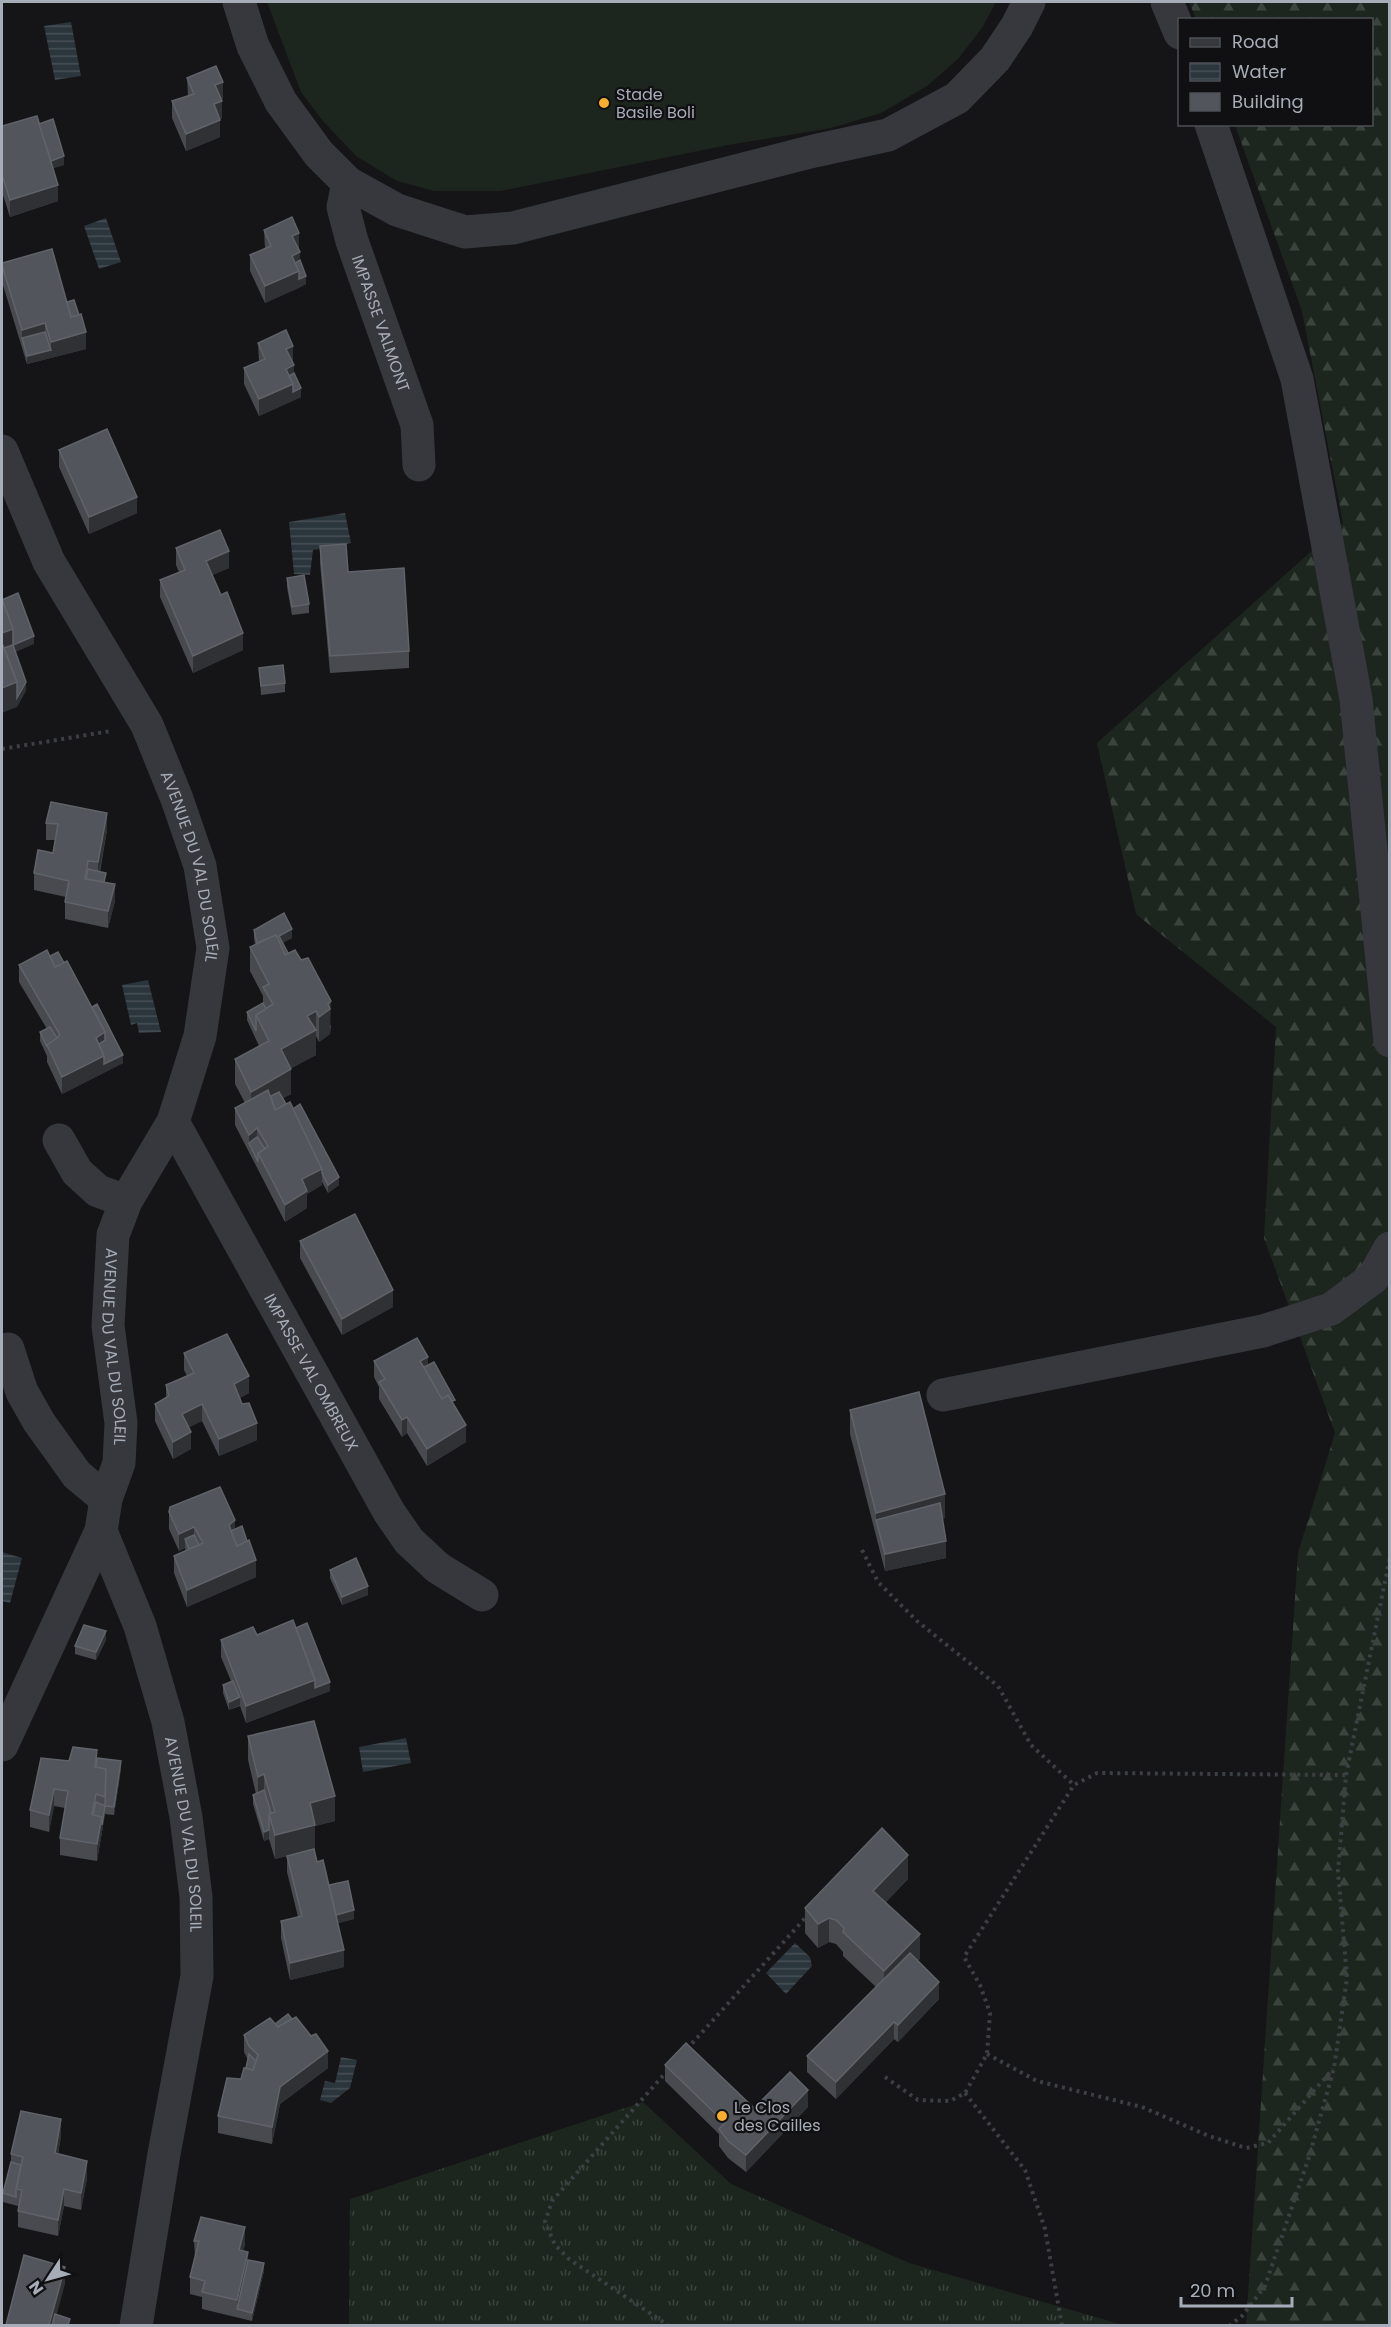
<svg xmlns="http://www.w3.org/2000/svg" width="1391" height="2327" font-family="Poppins,sans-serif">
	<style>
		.grass { fill: url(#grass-tufts) }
		.forest { fill: url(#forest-firs) }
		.pitch { fill: #1d261e }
		.water { fill: url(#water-rules) }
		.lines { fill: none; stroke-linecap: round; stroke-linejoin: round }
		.path { stroke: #3c3f44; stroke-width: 4; stroke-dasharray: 3 4.5; stroke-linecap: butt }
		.minor { stroke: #36383d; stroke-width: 33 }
		.wall { fill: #484a50 }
		.shaded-wall { fill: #2f3134 }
		.building { fill: #52555b; stroke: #60636a; stroke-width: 1.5 }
		.poi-dot { fill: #f8ad2d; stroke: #101012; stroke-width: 2 }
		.labels { text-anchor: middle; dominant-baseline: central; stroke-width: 4.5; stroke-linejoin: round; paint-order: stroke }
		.poi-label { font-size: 16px; fill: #a7adb8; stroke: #101012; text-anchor: start }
		.street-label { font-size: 16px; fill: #a7adb8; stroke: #101012 }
	</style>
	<defs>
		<pattern id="grass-tufts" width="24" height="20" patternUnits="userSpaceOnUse" patternTransform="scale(1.5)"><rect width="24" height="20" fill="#1d261e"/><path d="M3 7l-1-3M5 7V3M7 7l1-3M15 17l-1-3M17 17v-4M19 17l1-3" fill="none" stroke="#3b433d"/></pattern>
		<pattern id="forest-firs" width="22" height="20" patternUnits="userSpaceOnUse" patternTransform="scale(1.5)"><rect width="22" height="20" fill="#1d261e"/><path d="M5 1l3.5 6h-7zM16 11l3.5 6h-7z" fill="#3b433d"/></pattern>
		<pattern id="water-rules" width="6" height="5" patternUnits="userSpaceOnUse" patternTransform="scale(1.5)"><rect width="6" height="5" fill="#2b353c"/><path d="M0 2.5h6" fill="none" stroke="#475056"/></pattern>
	</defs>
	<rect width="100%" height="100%" fill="#151517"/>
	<polygon class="grass" points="643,2102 731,2184 909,2263 1123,2325 349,2325 350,2199"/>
	<polygon class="forest" points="1189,2 1389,2 1389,2325 1246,2325 1298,1553 1335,1433 1264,1238 1276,1027 1136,914 1097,743 1343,523 1302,311 1235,125 1372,124 1372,20 1196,19"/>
	<polygon class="pitch" points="267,2 996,2 982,28 958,59 927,86 881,113 831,128 728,145 500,191 434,191 397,181 356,156 323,121 301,92"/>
	<g class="water">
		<polygon points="71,22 81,76 55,80 44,26"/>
		<polygon points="106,218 121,262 99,269 84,226"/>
		<polygon points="345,513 351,543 313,550 310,575 294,574 289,522"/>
		<polygon points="148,980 161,1032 139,1033 137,1023 131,1025 122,985"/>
		<polygon points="2,1552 22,1558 10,1603 2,1601"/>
		<polygon points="406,1738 411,1763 363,1772 359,1747"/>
		<polygon points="795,1943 810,1957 812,1966 786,1994 766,1973"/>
		<polygon points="341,2057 357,2060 350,2088 331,2103 320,2100 325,2081 335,2083"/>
	</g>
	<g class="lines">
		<g class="path">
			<polyline points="2,749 111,731"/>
			<polyline points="862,1550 878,1582 917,1621 998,1686 1031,1745 1074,1785"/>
			<polyline points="687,2049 807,1916"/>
			<polyline points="987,2054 1037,2081 1142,2107 1209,2136 1246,2148 1268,2143 1333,2069"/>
			<polyline points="668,2070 552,2201 545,2222 555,2245 569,2259 669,2326"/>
			<polyline points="885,2077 918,2100 950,2101 965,2093 987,2054 990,2013 980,1985 964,1957 1074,1785 1097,1773 1346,1775"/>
			<polyline points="965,2093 1025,2170 1045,2229 1062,2326"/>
			<polyline points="1229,2326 1242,2316 1265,2286 1309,2157 1334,2068 1347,1978 1338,1871 1346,1775 1390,1557"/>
		</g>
		<g class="minor">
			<polyline points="239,2 253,46 281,102 319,154 348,183 397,210 465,232 513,228 814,151 888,135 957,98 995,59 1017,26 1029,2"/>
			<polyline points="1167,2 1180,33"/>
			<polyline points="1211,124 1297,379 1356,699 1390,1041"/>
			<path id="s1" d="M348,183L343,207L352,241L417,425L419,465"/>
			<path id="s2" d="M2,451L49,562L147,725L177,799L200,866L213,948L200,1036L173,1122L126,1201L113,1235L108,1326L121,1423L119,1463L106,1499L101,1531L140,1626L168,1722L186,1817L196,1897L197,1976L164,2154L136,2326"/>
			<path id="s3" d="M173,1122L389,1512L409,1541L438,1568L482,1595"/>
			<polyline points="59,1140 77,1172 98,1191 126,1201"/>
			<polyline points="8,1349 22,1392 39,1422 77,1475 106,1499"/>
			<polyline points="943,1395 1263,1331 1331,1309 1373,1278 1390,1248"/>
			<polyline points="2,1745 101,1531"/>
		</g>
	</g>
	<g class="wall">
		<polygon points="187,78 223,99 221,99 222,118 220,119 220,137 186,151 172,118 172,101 188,96"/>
		<polygon points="39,124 64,165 53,168 58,201 10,217 2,192 2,126"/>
		<polygon points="264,230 299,250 300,260 306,284 265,303 250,271 250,255 265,248"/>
		<polygon points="2,263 67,302 86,349 27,364 2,282"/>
		<polygon points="258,343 293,362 294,373 301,397 259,416 244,384 244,368 259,362"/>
		<polygon points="59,450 137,513 89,534 59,467"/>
		<polygon points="320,546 348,572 409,651 409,668 330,673 320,563"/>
		<polygon points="176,548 229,568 212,575 243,650 193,673 160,597 160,580 179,572 176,565"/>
		<polygon points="287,578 309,604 309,613 292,615 287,587"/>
		<polygon points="259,668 285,683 285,692 261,695"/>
		<polygon points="51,802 107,830 100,872 115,901 108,928 65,919 65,902 66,897 34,890 34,873 53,853 55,840 46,840 46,823"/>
		<polygon points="254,930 292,938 282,943 331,1026 330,1034 319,1042 316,1036 316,1055 291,1068 291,1094 283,1098 286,1104 293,1109 339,1185 328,1193 322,1182 322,1185 307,1194 307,1208 285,1222 235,1125 235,1108 245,1103 235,1084 235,1059 259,1046 247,1020 247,1012 263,1003 263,996 250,971 250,947 255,944 254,939"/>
		<polygon points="50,956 123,1063 62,1094 47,1062 47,1056 40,1041 40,1032 47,1029 19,982 19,965"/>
		<polygon points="300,1241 393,1307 342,1335 300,1258"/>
		<polygon points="184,1353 249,1393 240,1398 257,1440 219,1456 202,1421 188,1427 191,1449 173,1459 155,1421 155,1404 166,1398 166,1385 187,1376 184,1370"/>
		<polygon points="374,1361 428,1365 455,1407 466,1442 427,1466 407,1433 402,1437 379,1399 379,1387 374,1377"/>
		<polygon points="850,1410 945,1518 942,1519 946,1558 885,1571 850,1434"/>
		<polygon points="169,1512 235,1529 256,1577 187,1607 174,1573 174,1556 186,1551 185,1548 179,1551 169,1529"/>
		<polygon points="330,1570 368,1595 342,1605 330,1578"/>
		<polygon points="296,1628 330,1691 246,1723 240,1706 229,1710 223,1693 223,1685 231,1681 221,1657 221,1640"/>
		<polygon points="106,1640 96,1660 75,1654 75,1646"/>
		<polygon points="248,1736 335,1821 315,1826 314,1850 317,1862 329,1885 354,1919 338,1923 344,1967 290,1980 281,1938 281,1921 298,1917 287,1872 287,1856 275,1859 269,1839 264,1841 253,1804 253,1795 256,1794 248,1760"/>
		<polygon points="97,1758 121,1769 114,1815 105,1814 97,1861 60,1855 60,1838 65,1808 54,1806 49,1832 30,1827 30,1810 69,1761"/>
		<polygon points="908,1879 886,1902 920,1958 918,1961 939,1999 898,2042 894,2039 836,2099 807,2072 807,2056 876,1987 843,1956 843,1952 836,1944 829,1942 818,1948 805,1933 805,1908"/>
		<polygon points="275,2024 328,2068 280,2104 272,2144 218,2133 218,2116 241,2079 246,2068 248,2060 244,2052 244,2035"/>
		<polygon points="665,2065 754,2108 808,2107 746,2172 728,2158 719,2146 719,2134 665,2081"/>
		<polygon points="61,2136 58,2154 87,2178 81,2210 64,2206 58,2236 18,2227 18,2206 3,2202 3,2193 11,2162 11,2154"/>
		<polygon points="194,2241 245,2244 243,2251 248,2260 264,2271 252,2321 202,2309 202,2297 190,2294 190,2277 195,2257"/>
	</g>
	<g class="shaded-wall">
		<polygon points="223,82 223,99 215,102 215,85"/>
		<polygon points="222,101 222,118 214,121 214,104"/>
		<polygon points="220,120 220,137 186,151 186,134"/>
		<polygon points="64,156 64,165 48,170 48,161"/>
		<polygon points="58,185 58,201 10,217 10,200"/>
		<polygon points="299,233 299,250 292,253 292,236"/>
		<polygon points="300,252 300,269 295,271 292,256"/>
		<polygon points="299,271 299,288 265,303 265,286"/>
		<polygon points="306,276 306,284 299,288 299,279"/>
		<polygon points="45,323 45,340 22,338 22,330"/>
		<polygon points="86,332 86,349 27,364 27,356 51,350 51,342"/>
		<polygon points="293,346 293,362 286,366 286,349"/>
		<polygon points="294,365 294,382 289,384 286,369"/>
		<polygon points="293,384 301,388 301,397 259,416 259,399"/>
		<polygon points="137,497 137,513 89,534 89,517"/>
		<polygon points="229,551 229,568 206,578 206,561"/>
		<polygon points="13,629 34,636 34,644 2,658 2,633"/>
		<polygon points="243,633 243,650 193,673 193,656"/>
		<polygon points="17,682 26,682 26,691 17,707 2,713 2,688"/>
		<polygon points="107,813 107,830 98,879 98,862"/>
		<polygon points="115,884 115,901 108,928 108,911"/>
		<polygon points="292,929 292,938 279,945 279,936"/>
		<polygon points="331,1001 330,1034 319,1042 319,1017 328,1004"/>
		<polygon points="316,1011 316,1055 281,1074 281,1049 307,1016"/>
		<polygon points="105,1032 105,1049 99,1053 96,1038"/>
		<polygon points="123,1055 123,1063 62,1094 62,1077 104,1056"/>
		<polygon points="291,1069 291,1094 251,1116 251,1092"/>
		<polygon points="257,1128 257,1145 249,1143 249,1135"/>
		<polygon points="322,1169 322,1185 307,1194 307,1208 285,1222 285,1205 302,1179"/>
		<polygon points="339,1177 339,1185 328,1193 328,1185"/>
		<polygon points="393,1290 393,1307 342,1335 342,1319"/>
		<polygon points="428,1357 428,1374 420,1361"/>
		<polygon points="249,1376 249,1393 234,1401 234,1384"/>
		<polygon points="202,1404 202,1421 182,1431 182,1414"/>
		<polygon points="407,1417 407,1433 402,1437 402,1420"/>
		<polygon points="257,1423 257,1440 219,1456 219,1439"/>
		<polygon points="466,1425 466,1442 427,1466 427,1449"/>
		<polygon points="191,1432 191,1449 173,1459 173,1442"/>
		<polygon points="945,1494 945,1518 880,1536 876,1520 876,1513"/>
		<polygon points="235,1520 235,1537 231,1539 229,1525"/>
		<polygon points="194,1527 194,1543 185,1539 185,1548 179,1551 179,1534"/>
		<polygon points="946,1541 946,1558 885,1571 885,1554"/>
		<polygon points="256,1560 256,1577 187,1607 187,1590"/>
		<polygon points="368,1586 368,1595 342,1605 342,1597"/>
		<polygon points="106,1631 106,1640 96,1660 96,1652"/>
		<polygon points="315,1680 330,1682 330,1691 246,1723 246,1706"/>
		<polygon points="240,1697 240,1705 229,1710 229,1702"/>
		<polygon points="121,1761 121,1769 114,1815 114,1807"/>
		<polygon points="264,1774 264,1799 258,1802 258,1777"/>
		<polygon points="54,1789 54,1806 49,1832 49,1815"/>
		<polygon points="335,1796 335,1821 315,1826 315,1849 275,1859 275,1835 310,1803"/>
		<polygon points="105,1806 105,1814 97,1861 97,1844 102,1817"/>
		<polygon points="269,1830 269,1839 264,1841 264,1832"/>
		<polygon points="908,1855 908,1879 873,1915 873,1891"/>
		<polygon points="354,1910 354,1919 335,1924 335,1915"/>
		<polygon points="829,1918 829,1942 818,1948 818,1924"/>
		<polygon points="920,1934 920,1958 884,1995 884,1971"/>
		<polygon points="344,1950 344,1967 290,1980 290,1963"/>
		<polygon points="939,1982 939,1999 898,2042 898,2025"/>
		<polygon points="894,2022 894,2039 836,2099 836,2082"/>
		<polygon points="328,2051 328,2068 280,2104 272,2144 272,2127 280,2087"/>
		<polygon points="808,2090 808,2107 746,2172 746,2155"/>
		<polygon points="61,2119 61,2136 55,2170 55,2153"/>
		<polygon points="87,2161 87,2178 81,2210 81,2193"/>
		<polygon points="64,2189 64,2206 58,2236 58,2220"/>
		<polygon points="245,2227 245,2244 239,2267 239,2250"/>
		<polygon points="248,2252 248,2269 237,2309 237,2300"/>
		<polygon points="264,2263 264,2271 252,2321 252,2313"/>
		<polygon points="65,2267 65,2284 54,2325 49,2325"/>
	</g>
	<g class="building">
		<polygon points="216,66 223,82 215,85 222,101 214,104 220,120 186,134 172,101 194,94 187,78"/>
		<polygon points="37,116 58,185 10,200 2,175 2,126"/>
		<polygon points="53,119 64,156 51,161 39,124"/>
		<polygon points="292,217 299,233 292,236 300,252 292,256 299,271 265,286 250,255 271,246 264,230"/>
		<polygon points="52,249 71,317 81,314 86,332 51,342 45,323 22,330 2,266 2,263"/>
		<polygon points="300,260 306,276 299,279 299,271 295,263"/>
		<polygon points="74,300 79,315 71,317 67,302"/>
		<polygon points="286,330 293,346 286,349 294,365 286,369 293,384 259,399 244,368 265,359 258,343"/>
		<polygon points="45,332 51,350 27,356 22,338"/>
		<polygon points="294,373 301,388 293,392 293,384 289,376"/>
		<polygon points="107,429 137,497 89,517 59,450"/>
		<polygon points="220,530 229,551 206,561 221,595 227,592 243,633 193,656 160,580 185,570 176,548"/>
		<polygon points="346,544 348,572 404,568 409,651 330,656 320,546"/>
		<polygon points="304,575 309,604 292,607 287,578"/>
		<polygon points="18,593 34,636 13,645 13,629 2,600"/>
		<polygon points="2,599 13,629 2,633"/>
		<polygon points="2,643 17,682 2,688"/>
		<polygon points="13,645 26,682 17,698 17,682 4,648"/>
		<polygon points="283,665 285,683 261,686 259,668"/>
		<polygon points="51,802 107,813 98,862 88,861 85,879 115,884 108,911 65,902 69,881 34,873 38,850 53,853 58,824 46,823"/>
		<polygon points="88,869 106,873 104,882 86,879"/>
		<polygon points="284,913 292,929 279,936 288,953 285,955 276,935 257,943 254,930"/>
		<polygon points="276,935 285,955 295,950 301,960 308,958 331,1001 328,1004 330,1009 319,1017 316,1011 307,1016 316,1030 281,1049 291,1069 251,1092 235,1059 269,1041 256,1015 273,1004 263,987 269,984 250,947"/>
		<polygon points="47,950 55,967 67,961 105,1032 96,1038 104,1056 62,1077 47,1045 60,1035 19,965"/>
		<polygon points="58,952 64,963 55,967 50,956"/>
		<polygon points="263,1003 266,1009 256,1015 256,1031 247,1012"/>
		<polygon points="97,1004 123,1055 104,1064 104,1056 99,1044 105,1040 105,1032 92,1007"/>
		<polygon points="50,1027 57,1038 47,1045 47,1047 40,1032"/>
		<polygon points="268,1090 275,1110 290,1102 322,1169 302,1179 307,1191 285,1205 258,1153 268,1146 257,1128 249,1135 235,1108"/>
		<polygon points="279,1092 286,1104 275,1110 271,1096"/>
		<polygon points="300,1104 339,1177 328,1185 322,1173 322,1169 293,1109"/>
		<polygon points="257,1137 265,1149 258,1153 258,1162 249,1143"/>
		<polygon points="355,1214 393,1290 342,1319 300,1241"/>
		<polygon points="227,1334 249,1376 234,1384 242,1404 249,1403 257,1423 219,1439 202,1404 182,1414 191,1432 173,1442 155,1404 169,1396 166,1385 194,1373 184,1353"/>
		<polygon points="417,1338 428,1357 420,1361 442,1399 448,1395 466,1425 427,1449 407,1417 402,1420 379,1382 385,1379 374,1361"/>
		<polygon points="434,1362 455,1400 452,1401 448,1395 442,1399 424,1367"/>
		<polygon points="919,1392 945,1494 876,1513 850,1410"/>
		<polygon points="220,1487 235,1520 229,1525 237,1546 249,1540 256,1560 187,1590 174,1556 203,1543 194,1527 179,1534 169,1512 170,1507"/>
		<polygon points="940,1503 946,1541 885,1554 876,1520"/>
		<polygon points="242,1526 247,1541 237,1546 231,1531"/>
		<polygon points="194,1535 199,1545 189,1549 185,1539"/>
		<polygon points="356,1558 368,1586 342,1597 330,1570"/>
		<polygon points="293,1620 315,1680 246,1706 221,1640 253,1627 257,1635"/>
		<polygon points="307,1623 330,1682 315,1688 315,1680 296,1628"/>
		<polygon points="84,1625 106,1631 96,1652 75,1646"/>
		<polygon points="233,1681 240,1697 229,1702 223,1685"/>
		<polygon points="314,1721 335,1796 310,1803 315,1825 275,1835 269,1814 275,1812 264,1774 258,1777 248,1736"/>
		<polygon points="73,1747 97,1750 95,1767 106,1769 105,1797 96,1794 92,1814 102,1817 97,1844 60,1838 68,1791 54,1789 49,1815 30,1810 41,1758 69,1761"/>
		<polygon points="97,1758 121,1761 114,1807 105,1806 106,1769 96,1767"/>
		<polygon points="264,1790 271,1813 269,1814 269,1830 264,1832 253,1795"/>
		<polygon points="96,1802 105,1806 102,1825 102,1817 93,1815"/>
		<polygon points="882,1828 908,1855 873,1891 920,1934 884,1971 843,1932 844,1928 836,1920 829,1918 818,1924 805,1908"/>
		<polygon points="314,1849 317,1862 323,1860 344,1950 290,1963 281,1921 302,1916 287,1856"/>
		<polygon points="348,1881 354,1910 336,1915 329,1885"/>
		<polygon points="910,1953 939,1982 898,2025 894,2022 836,2082 807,2056"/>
		<polygon points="288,2014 292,2019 278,2027 275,2024"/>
		<polygon points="296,2017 311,2036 316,2034 328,2051 280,2087 272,2127 218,2116 227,2078 241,2079 244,2068 253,2070 258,2055 249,2046 244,2035 270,2018 278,2027"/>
		<polygon points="686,2043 754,2108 790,2072 808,2090 746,2155 728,2141 719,2129 725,2123 665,2065"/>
		<polygon points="249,2054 256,2061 253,2070 246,2068"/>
		<polygon points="21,2111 61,2119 55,2153 87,2161 81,2193 64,2189 58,2220 18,2211 22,2190 16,2189 23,2157 11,2154"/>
		<polygon points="11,2162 21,2165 16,2189 16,2197 3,2193"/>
		<polygon points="201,2217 245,2227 239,2250 248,2252 237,2300 202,2292 205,2281 190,2277 199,2241 194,2241"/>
		<polygon points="24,2255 65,2267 49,2325 6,2325"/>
		<polygon points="248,2260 264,2263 252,2313 237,2309"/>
		<polygon points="55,2314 70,2319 68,2325 52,2325"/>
	</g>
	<g class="poi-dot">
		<circle cx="604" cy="103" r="6"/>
		<circle cx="722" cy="2116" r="6"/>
	</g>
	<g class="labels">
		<g class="poi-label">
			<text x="616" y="94">Stade<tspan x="616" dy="18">Basile Boli</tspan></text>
			<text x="734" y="2107">Le Clos<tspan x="734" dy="18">des Cailles</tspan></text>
		</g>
		<g class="street-label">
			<text stroke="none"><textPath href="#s1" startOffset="147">IMPASSE VALMONT</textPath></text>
			<text stroke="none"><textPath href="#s2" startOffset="460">AVENUE DU VAL DU SOLEIL</textPath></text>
			<text stroke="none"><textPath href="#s2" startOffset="964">AVENUE DU VAL DU SOLEIL</textPath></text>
			<text stroke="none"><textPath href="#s3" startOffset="286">IMPASSE VAL OMBREUX</textPath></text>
			<text stroke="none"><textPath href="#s2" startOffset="1468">AVENUE DU VAL DU SOLEIL</textPath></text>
		</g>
	</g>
	<rect width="1391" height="2327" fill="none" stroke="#a7adb8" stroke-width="6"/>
	<rect x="1178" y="18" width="195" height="108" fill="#101012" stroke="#4c4f54" stroke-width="1.5"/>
	<rect x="1190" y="38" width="30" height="9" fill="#36383d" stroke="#4c4f54" stroke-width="1.5"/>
	<text x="1232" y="48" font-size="18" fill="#a7adb8">Road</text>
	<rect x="1190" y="63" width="30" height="18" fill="url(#water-rules)" stroke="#4c4f54" stroke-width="1.5"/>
	<text x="1232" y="78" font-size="18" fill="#a7adb8">Water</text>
	<rect x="1190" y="93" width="30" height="18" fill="#52555b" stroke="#4c4f54" stroke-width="1.5"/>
	<text x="1232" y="108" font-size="18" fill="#a7adb8">Building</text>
	<g transform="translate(48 2279) rotate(234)" stroke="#101012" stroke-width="4.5" paint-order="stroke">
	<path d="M0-4.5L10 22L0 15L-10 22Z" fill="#a7adb8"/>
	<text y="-9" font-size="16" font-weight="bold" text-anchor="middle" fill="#a7adb8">N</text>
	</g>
	<path d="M1181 2297v9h111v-9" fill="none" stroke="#a7adb8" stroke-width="3"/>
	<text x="1190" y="2297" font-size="18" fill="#a7adb8" stroke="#101012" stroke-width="4.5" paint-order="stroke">20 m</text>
</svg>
